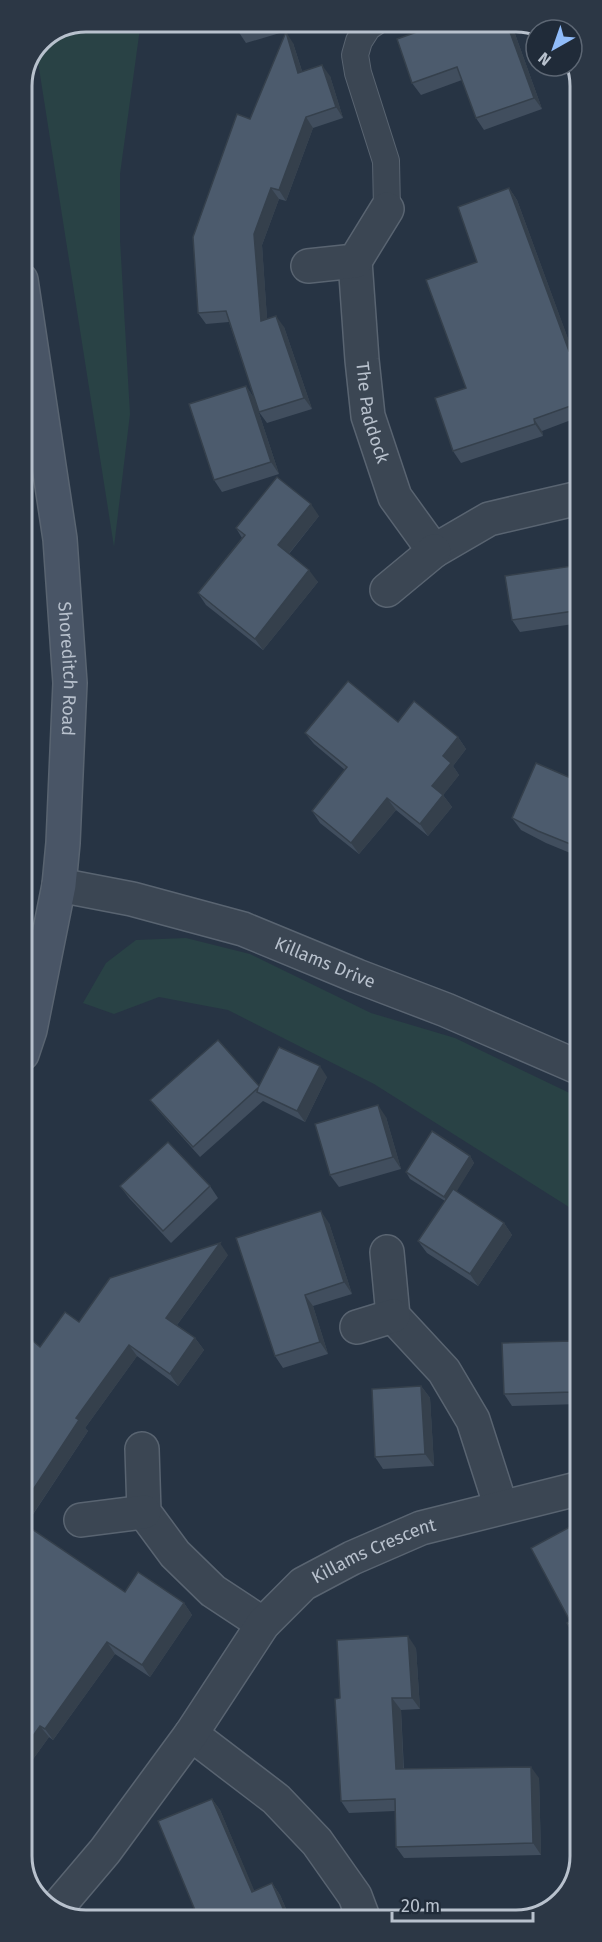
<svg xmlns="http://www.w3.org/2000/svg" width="602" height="1942" font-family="'Fira Sans',sans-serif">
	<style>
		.green { fill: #294245 }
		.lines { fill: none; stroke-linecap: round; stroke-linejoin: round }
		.lane-casing { stroke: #596471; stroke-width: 28 }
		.street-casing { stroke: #596471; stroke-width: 36 }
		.secondary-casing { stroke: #596471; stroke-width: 36 }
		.lane { stroke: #3b4653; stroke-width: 26 }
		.street { stroke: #3b4653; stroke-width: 33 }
		.secondary { stroke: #495566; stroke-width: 33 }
		.wall { fill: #414e5e }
		.shaded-wall { fill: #35404c }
		.building { fill: #4c5b6d; stroke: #35404c; stroke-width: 1.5 }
		.labels { text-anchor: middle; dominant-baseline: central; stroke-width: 6; stroke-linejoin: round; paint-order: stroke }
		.street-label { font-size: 18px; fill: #b8c1cd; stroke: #202b39 }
		.rim { fill: none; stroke: #b8c1cd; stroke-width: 3 }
	</style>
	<rect width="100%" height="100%" fill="#273444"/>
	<g class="green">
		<polygon points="85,21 141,21 120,174 120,240 130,414 114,547 36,49 40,40"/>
		<polygon points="186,938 250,954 371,1013 455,1038 580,1098 580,1214 374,1084 228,1010 159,997 114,1014 83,1003 106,963 136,940"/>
	</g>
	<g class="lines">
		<defs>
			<polyline id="lane" points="377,21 368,27 359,41 355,55 358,73 386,161 387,209"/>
			<g id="street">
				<path id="s1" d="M355,261L362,360L368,416L395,497L434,551L489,519L579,498"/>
				<polyline points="308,266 355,261 387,209"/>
				<polyline points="387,590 434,551"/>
				<path id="s2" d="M59,885L132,899L243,929L357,976L446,1010L580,1068"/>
				<polyline points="387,1252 393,1316 444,1371 473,1420 501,1507"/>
				<polyline points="357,1327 393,1316"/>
				<polyline points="142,1449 144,1512 175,1554 213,1591 263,1624"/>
				<polyline points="81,1520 144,1512"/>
				<polyline points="191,1734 276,1799 317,1842 355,1896 364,1920"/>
				<path id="s3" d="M55,1910L105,1851L191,1734L263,1624L303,1584L352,1558L421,1528L581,1488"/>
			</g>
			<g id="secondary">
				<path id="s4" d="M21,280L60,539L70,683L63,843L59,885L30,1030L22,1054"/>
			</g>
		</defs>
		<use href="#lane" class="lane-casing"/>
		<use href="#street" class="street-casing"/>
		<use href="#secondary" class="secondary-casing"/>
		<use href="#lane" class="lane"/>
		<use href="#street" class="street"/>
		<use href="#secondary" class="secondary"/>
	</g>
	<g class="wall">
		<polygon points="235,21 287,21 290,30 246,43 238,31"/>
		<polygon points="448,21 483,21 485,26 514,31 542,109 484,130 476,118 462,80 421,95 412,83"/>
		<polygon points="293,43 302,71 330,76 343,118 313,128 286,201 279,199 262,245 267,319 284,327 312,409 267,423 259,412 229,322 206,324 198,313 250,119"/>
		<polygon points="509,188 517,200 572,350 579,347 579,417 542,431 543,436 461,463 453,451 466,388 477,262"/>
		<polygon points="246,386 254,398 279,474 222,492 214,480"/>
		<polygon points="319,516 289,554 318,582 263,650 206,605 198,593 242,538 236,528"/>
		<polygon points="579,565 580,623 520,632 512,620"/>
		<polygon points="398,722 458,737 466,749 453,766 459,775 443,795 452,807 428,836 396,810 359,854 320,823 312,811 345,770 314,744 305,733"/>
		<polygon points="580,782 580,857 546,843 521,830 512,818"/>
		<polygon points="327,1077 305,1122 263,1101 200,1157 158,1110 150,1100"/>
		<polygon points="386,1117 401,1169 339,1187 330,1175"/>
		<polygon points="470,1156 474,1163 456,1191 504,1223 512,1235 478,1286 427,1253 418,1241 445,1201 410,1179 406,1172"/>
		<polygon points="120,1186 210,1186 218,1198 171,1243 129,1198"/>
		<polygon points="329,1223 352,1294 313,1306 328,1354 283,1368 275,1356"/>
		<polygon points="228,1255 177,1325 195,1338 204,1350 178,1386 137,1356 85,1428 88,1431 26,1525 125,1592 184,1603 192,1615 150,1677 115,1654 53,1740 49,1737 23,1773 23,1356 40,1347 79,1322"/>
		<polygon points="579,1352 580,1404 512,1406 504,1394"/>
		<polygon points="421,1386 430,1398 434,1466 383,1469 375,1457"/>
		<polygon points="416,1648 420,1709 401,1710 404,1769 539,1778 541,1855 404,1858 396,1847 395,1811 349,1813 341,1801 340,1698"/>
		<polygon points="212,1799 220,1810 254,1891 272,1883 280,1895 291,1920 201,1920 197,1915"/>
	</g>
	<g class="shaded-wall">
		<polygon points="283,21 287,21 290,30"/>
		<polygon points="480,21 483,21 484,23 490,39 482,27"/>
		<polygon points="506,21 514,31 542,109 534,98"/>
		<polygon points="286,32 293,43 306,84 298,73"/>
		<polygon points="322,65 330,76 343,118 336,107"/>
		<polygon points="306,117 313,128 286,201 279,190"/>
		<polygon points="271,188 279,199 262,245 268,332 261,321 254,234"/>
		<polygon points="509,188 517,200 577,363 569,351"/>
		<polygon points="276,316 284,327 312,409 304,398"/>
		<polygon points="246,386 254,398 279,474 271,462"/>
		<polygon points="534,419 542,431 543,436 535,424"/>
		<polygon points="311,504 319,516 286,557 278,545"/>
		<polygon points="309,570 318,582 263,650 255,639"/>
		<polygon points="580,604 580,619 574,611"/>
		<polygon points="458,737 466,749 453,766 459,775 441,798 432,786 443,756"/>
		<polygon points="443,795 452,807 428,836 420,824"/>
		<polygon points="387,798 396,810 359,854 351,843"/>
		<polygon points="320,1066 327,1077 305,1122 297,1111"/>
		<polygon points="378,1105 386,1117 401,1169 393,1157"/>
		<polygon points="470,1156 474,1163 449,1204 444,1197"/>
		<polygon points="321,1211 329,1223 352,1294 344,1282"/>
		<polygon points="504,1223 512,1235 478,1286 470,1274"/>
		<polygon points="220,1243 228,1255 174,1329 166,1318"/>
		<polygon points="305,1295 313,1306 328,1354 320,1342"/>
		<polygon points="195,1338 204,1350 178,1386 170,1374"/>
		<polygon points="571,1341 579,1352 580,1404 572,1392"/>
		<polygon points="129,1345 137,1356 85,1428 88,1431 23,1529 23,1505 76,1418"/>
		<polygon points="421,1386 430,1398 434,1466 425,1454"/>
		<polygon points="184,1603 192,1615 150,1677 142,1665"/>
		<polygon points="408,1636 416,1648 420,1709 412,1698"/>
		<polygon points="107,1642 115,1654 53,1740 45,1729"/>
		<polygon points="392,1698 401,1710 404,1781 396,1769"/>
		<polygon points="40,1726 49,1737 23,1773 23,1750"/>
		<polygon points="531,1767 539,1778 541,1855 533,1843"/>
		<polygon points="212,1799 220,1810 260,1904 252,1892"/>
		<polygon points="272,1883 280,1895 291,1920 288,1920"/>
	</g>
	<g class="building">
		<polygon points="235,21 272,21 238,31"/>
		<polygon points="448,21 480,21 482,27 500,21 506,21 534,98 476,118 457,67 412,83 397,39"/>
		<polygon points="286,32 298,73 322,65 336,107 306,117 279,190 271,188 254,234 261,321 276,316 304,398 259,412 226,311 198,313 193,237 237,114 250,119"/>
		<polygon points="509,188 569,351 579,347 579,403 534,419 535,424 453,451 435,398 466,388 426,280 477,262 458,207"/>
		<polygon points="246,386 271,462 214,480 189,404"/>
		<polygon points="277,477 311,504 278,545 309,570 255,639 198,593 245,535 236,528"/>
		<polygon points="579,565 580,604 574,611 512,620 505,576"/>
		<polygon points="348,681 398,722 414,701 458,737 443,756 451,763 432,786 443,795 420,824 387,798 351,843 312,811 347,767 305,733"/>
		<polygon points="536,763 580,782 580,848 538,831 512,818"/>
		<polygon points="218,1040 259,1086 279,1047 320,1066 297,1111 257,1092 258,1088 193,1147 150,1100"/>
		<polygon points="378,1105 393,1157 330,1175 315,1124"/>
		<polygon points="432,1131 470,1156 444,1197 406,1172"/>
		<polygon points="168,1142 210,1186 163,1231 120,1186"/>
		<polygon points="453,1189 504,1223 470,1274 418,1241"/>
		<polygon points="321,1211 344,1282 305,1295 320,1342 275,1356 236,1238"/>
		<polygon points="220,1243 166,1318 195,1338 170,1374 129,1345 76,1418 79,1420 23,1505 23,1356 33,1341 40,1347 65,1312 79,1322 110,1278"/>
		<polygon points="571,1341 572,1392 504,1394 502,1343"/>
		<polygon points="421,1386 425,1454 375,1457 372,1389"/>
		<polygon points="581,1521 581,1647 567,1623 570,1621 531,1548"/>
		<polygon points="23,1523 125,1592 138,1572 184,1603 142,1665 107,1642 45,1729 40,1726 23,1750"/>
		<polygon points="408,1636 412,1698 392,1698 396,1769 531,1767 533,1843 396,1847 395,1799 341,1801 335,1699 340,1698 337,1640"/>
		<polygon points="581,1676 581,1699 571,1681"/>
		<polygon points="581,1708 581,1725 574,1712"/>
		<polygon points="212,1799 252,1892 272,1883 288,1920 208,1920 204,1912 197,1915 158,1821"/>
	</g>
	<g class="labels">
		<g class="street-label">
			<text stroke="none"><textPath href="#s1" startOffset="153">The Paddock</textPath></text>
			<text stroke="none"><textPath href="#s4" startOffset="392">Shoreditch Road</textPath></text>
			<text stroke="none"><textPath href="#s2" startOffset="278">Killams Drive</textPath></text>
			<text stroke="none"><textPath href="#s3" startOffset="489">Killams Crescent</textPath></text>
		</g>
	</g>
	<path d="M0 0H602V1942H0ZM86 32H516A54 54 0 0 1 570 86V1856A54 54 0 0 1 516 1910H86A54 54 0 0 1 32 1856V86A54 54 0 0 1 86 32Z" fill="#2c3745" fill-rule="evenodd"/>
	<path class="rim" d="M86 32H516A54 54 0 0 1 570 86V1856A54 54 0 0 1 516 1910H86A54 54 0 0 1 32 1856V86A54 54 0 0 1 86 32Z"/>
	<g transform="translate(554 48) rotate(220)"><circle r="28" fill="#202b39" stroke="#5d6774" stroke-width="1.5"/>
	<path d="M0-4.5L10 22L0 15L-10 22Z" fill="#90bcfa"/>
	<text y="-9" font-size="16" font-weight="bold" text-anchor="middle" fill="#b8c1cd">N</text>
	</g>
	<path d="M392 1912v9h141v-9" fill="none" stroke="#b8c1cd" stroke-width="3"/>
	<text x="401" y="1912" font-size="18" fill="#b8c1cd" stroke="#202b39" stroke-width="4.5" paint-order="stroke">20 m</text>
</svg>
